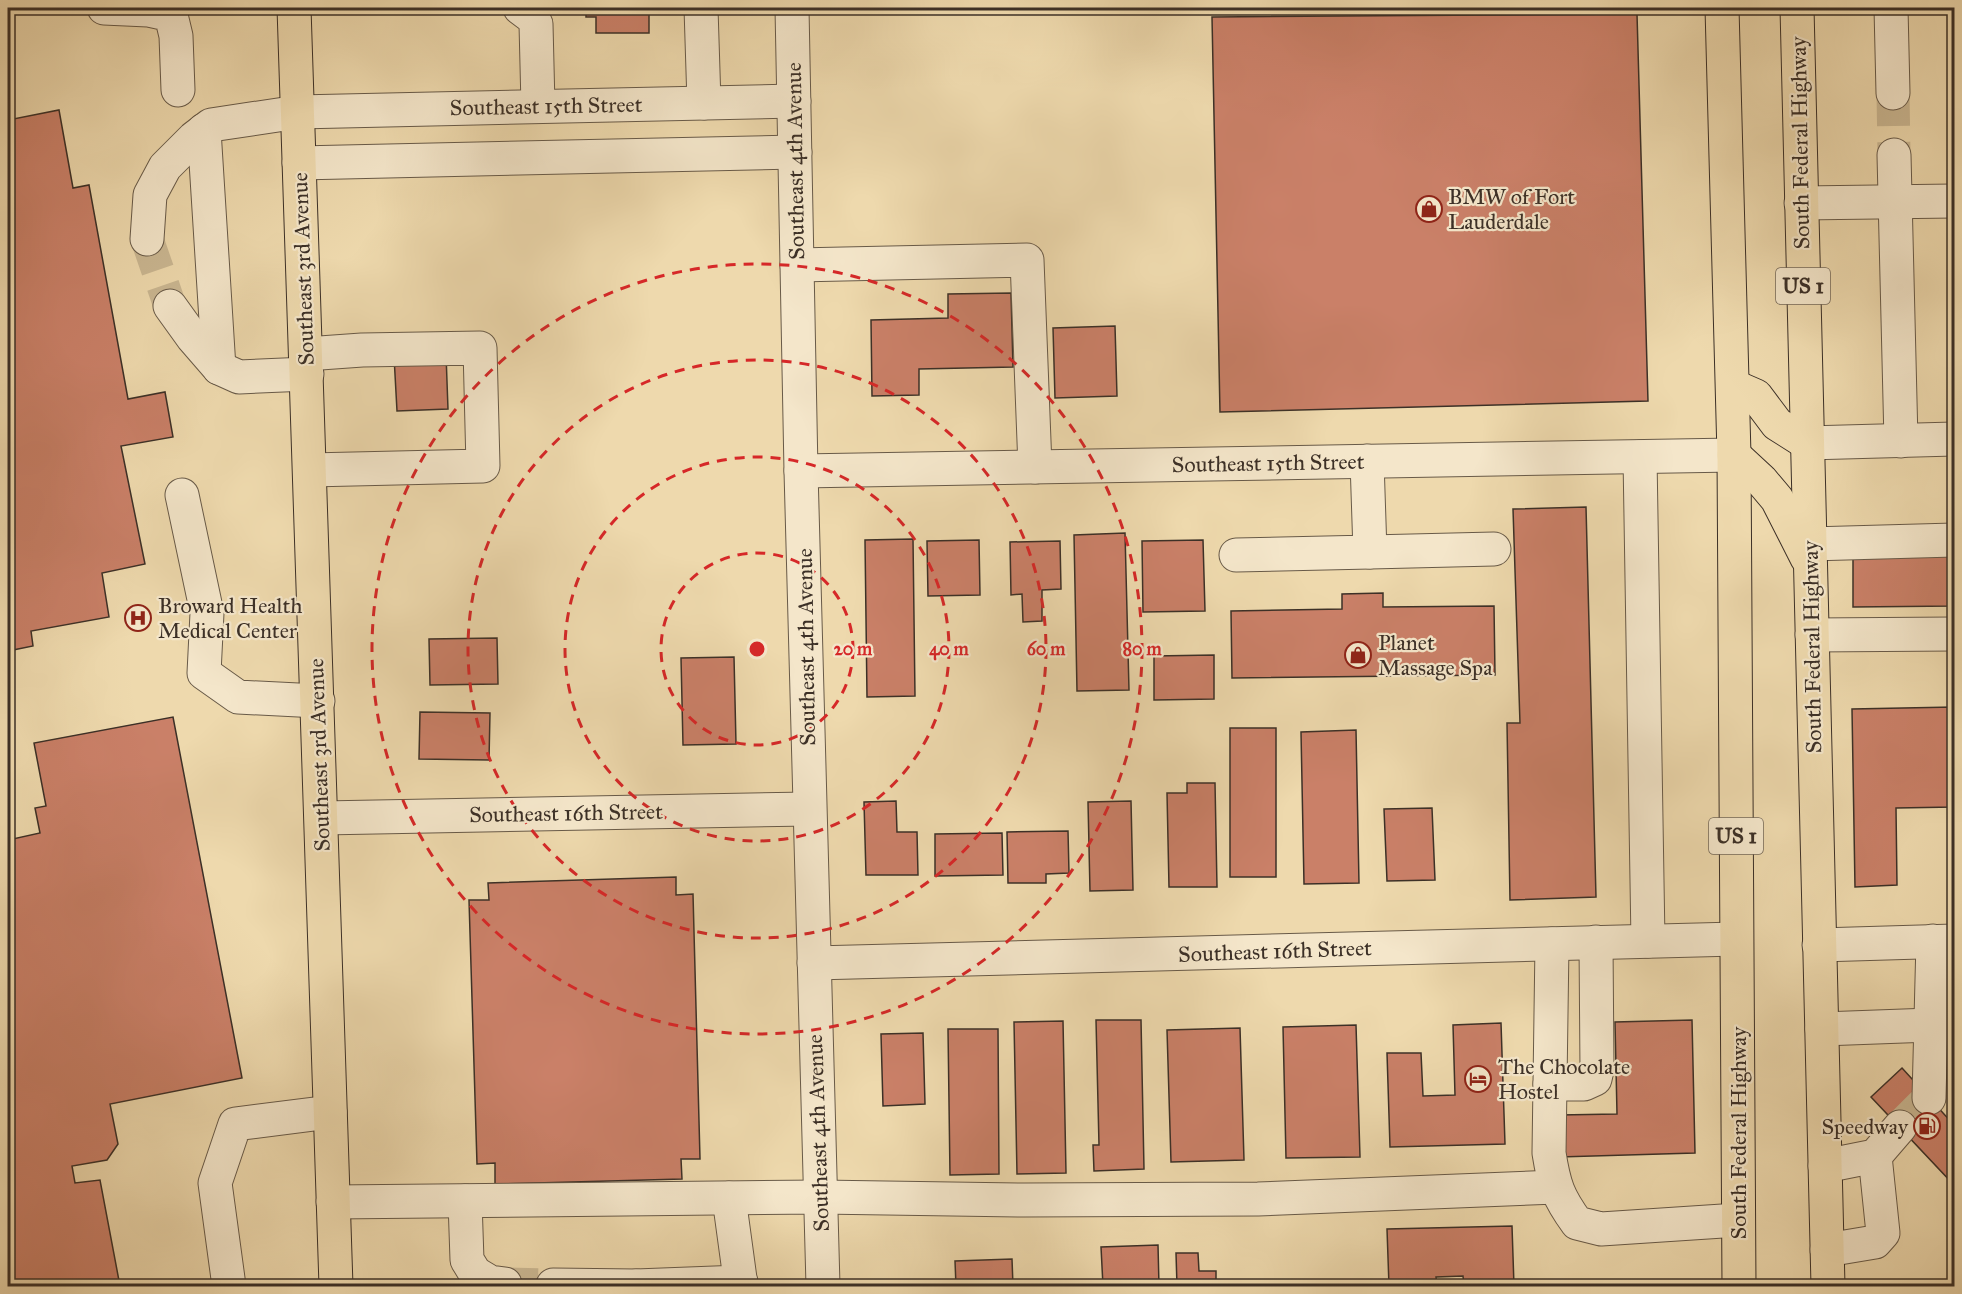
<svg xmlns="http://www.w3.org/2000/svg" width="1962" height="1294" font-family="'IM FELL Great Primer',serif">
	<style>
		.building { fill: #ca8068; stroke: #3c3027; stroke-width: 1.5 }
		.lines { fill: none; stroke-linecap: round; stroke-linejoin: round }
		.minor-tunnel { stroke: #cab792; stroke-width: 33; stroke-dasharray: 33 16; stroke-linecap: butt }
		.minor-casing { stroke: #685a48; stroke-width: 35 }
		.major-casing { stroke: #3c3027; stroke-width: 35 }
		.minor { stroke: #f4e6ca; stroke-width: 33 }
		.major { stroke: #eed9ad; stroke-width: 33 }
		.ring { fill: none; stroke: #d62828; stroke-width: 3; stroke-dasharray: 10 8 }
		.labels { text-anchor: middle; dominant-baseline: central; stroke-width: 4.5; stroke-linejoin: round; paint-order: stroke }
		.shield { fill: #f4e6ca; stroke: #736758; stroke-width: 1.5 }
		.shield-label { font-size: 21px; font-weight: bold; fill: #3c3027 }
		.street-label { font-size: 22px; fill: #3c3027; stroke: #f4e6ca }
		.poi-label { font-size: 22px; fill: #3c3027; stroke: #f4e6ca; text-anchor: start }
		.centre { fill: #d62828; stroke: #f4e6ca; stroke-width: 3 }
		.ring-label { font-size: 18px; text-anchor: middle; font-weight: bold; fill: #d62828; stroke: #f4e6ca; stroke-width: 4.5; stroke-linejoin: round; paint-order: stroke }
	</style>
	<rect width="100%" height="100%" fill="#eed9ad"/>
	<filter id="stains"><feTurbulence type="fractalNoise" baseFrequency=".00333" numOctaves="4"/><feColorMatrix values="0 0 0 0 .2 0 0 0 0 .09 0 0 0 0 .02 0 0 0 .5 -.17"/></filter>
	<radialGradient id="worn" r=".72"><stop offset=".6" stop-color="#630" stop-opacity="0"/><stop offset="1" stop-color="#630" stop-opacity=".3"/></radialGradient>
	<g class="building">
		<polygon points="586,8 649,8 649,33 596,33 596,17 586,17"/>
		<polygon points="1637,14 1648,401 1220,412 1212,17"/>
		<polygon points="1950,15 1954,15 1954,163"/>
		<polygon points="59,110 73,188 89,185 128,399 165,392 173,437 121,446 145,564 102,573 109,617 31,631 33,646 8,651 8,120"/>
		<polygon points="1011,293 1013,367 919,369 919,395 872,396 871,320 948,318 948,294"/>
		<polygon points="1115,326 1117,396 1055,398 1053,328"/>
		<polygon points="446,354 448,409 397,411 394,356"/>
		<polygon points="1586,507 1596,897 1510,900 1507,723 1520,723 1513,509"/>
		<polygon points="1125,533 1129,690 1077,691 1074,535"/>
		<polygon points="913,539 915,696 867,697 865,540"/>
		<polygon points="979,540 980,595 928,596 927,541"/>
		<polygon points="1203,540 1205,611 1143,612 1142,541"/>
		<polygon points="1060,541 1061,589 1042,590 1042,621 1023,622 1022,594 1011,595 1010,542"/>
		<polygon points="1954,556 1954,606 1853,607 1853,557"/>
		<polygon points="1383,593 1383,607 1494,606 1495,675 1232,678 1231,611 1342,609 1342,594"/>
		<polygon points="497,638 498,684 430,685 429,639"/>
		<polygon points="1214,655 1214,699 1154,700 1154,656"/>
		<polygon points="734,657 736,744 683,745 681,658"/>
		<polygon points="1954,707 1954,807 1896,808 1897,885 1855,887 1852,709"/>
		<polygon points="420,712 490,713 489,760 419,759"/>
		<polygon points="173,717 242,1078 110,1104 118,1144 107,1160 72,1166 75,1183 100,1180 120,1286 8,1286 8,840 40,833 35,808 46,806 34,743"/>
		<rect x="1230" y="728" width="46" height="149"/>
		<polygon points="1356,730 1359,883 1304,884 1301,732"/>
		<polygon points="1187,783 1215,783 1217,887 1169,887 1167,793 1187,793"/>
		<polygon points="896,801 897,832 917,832 918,875 866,875 864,802"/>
		<polygon points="1131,801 1133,890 1090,891 1088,802"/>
		<polygon points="1432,808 1435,880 1387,881 1384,809"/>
		<polygon points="1068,831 1069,873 1046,874 1046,883 1008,883 1007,832"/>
		<polygon points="1002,833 1003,875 935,876 935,834"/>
		<polygon points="676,877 676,895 693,894 700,1159 681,1159 682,1179 495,1184 495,1163 477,1164 469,900 489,900 488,883"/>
		<polygon points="1096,1020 1141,1020 1144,1169 1094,1171 1093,1145 1099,1145"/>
		<polygon points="1692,1020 1695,1153 1559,1157 1559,1115 1617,1114 1615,1022"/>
		<polygon points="1063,1021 1066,1173 1017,1174 1014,1022"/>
		<polygon points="1501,1023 1505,1144 1390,1147 1387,1053 1421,1053 1423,1096 1455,1095 1453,1025"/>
		<polygon points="1356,1025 1360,1157 1286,1158 1283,1027"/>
		<polygon points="1240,1028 1244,1160 1171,1162 1167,1030"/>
		<polygon points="948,1029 998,1029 999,1174 950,1175"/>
		<polygon points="923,1033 925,1104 883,1106 881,1034"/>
		<polygon points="1902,1068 1954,1125 1954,1185 1871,1097"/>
		<polygon points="1512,1226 1514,1286 1464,1286 1463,1276 1436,1277 1437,1286 1389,1286 1387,1229"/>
		<polygon points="1158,1245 1159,1286 1103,1286 1101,1247"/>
		<polygon points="1176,1253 1198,1253 1199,1271 1216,1271 1216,1281 1226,1280 1226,1286 1177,1286"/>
		<polygon points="1012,1259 1013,1286 956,1286 955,1261"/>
	</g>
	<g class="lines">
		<g class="minor-tunnel">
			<polyline points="1893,93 1894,155"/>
			<polyline points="147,239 170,306"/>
			<polyline points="1900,1127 1929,1098"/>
			<polyline points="505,1284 553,1285"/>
		</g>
		<defs>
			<g id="minor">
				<polyline points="104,8 148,10 171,15 176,36 178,90"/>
				<polyline points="520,8 532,17 536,24 538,106"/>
				<polyline points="701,8 704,103"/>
				<polyline points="792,8 801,471 823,1286"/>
				<polyline points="1891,8 1893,93"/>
				<polyline points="204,130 219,368"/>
				<polyline points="1894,155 1901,441"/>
				<polyline points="299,163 795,152"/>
				<polyline points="1801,203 1954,201"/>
				<polyline points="147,239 150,195 165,167 194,138 211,125 298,112 794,101"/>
				<polyline points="797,265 1027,260 1035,467"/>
				<polyline points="170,306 193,338 219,368 239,377 307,374"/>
				<polyline points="306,354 362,350 480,348 483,466 310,470"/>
				<polyline points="1807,443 1954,439"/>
				<polyline points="1640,457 1648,941"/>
				<polyline points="801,471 1734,455"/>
				<polyline points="182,495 207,613 204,673 238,697 318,701"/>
				<polyline points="1810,544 1954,540"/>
				<polyline points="1370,552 1494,549"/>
				<polyline points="1236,555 1370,552 1367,461"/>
				<polyline points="1812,635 1954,634"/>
				<polyline points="322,818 809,809"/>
				<path d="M1552,944L1549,1153C1554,1185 1558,1197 1577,1223L1601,1229L1738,1220"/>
				<polyline points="1819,945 1954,941"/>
				<polyline points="814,963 1736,939"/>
				<polyline points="1822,1029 1931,1025"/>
				<polyline points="1550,1084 1584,1084 1595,1079 1597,1070 1596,942"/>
				<polyline points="1929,1098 1933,941"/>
				<polyline points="1825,1166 1875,1156 1900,1127"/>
				<polyline points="729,1198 741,1286"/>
				<polyline points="465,1201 467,1260 475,1273 490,1282 505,1284"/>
				<polyline points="333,1202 820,1197 1024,1200 1258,1199 1556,1187"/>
				<polyline points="1827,1250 1875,1242 1883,1233 1875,1156"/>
				<polyline points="553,1285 636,1286"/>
				<polyline points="229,1286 215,1183 235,1124 330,1112"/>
				<polyline points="636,1286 741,1282"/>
			</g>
			<g id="major">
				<polyline points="294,8 336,1286"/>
				<polyline points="1722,8 1734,455 1739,1286"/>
				<polyline points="1797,8 1828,1286"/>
				<polyline points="1733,386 1756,396 1777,424 1807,443"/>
				<polyline points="1734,455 1761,480 1777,499 1807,558"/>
			</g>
		</defs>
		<use href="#minor" class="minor-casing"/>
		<use href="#major" class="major-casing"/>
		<use href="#minor" class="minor"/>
		<use href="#major" class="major"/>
	</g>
	<g class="ring">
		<circle cx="757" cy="649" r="96"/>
		<circle cx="757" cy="649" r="192"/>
		<circle cx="757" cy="649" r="289"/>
		<circle cx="757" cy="649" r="385"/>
	</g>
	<defs>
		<symbol id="shop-ring" viewBox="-11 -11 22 22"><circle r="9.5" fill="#f4e6ca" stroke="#8f2418" stroke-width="1.5"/><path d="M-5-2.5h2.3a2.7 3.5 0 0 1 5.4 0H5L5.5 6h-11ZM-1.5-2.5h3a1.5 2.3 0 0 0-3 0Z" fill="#8f2418"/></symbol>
		<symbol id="hospital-ring" viewBox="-11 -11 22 22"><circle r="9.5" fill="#f4e6ca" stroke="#8f2418" stroke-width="1.5"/><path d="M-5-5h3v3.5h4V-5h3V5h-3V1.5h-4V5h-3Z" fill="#8f2418"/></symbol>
		<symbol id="hotel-ring" viewBox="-11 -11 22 22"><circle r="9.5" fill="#f4e6ca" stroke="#8f2418" stroke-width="1.5"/><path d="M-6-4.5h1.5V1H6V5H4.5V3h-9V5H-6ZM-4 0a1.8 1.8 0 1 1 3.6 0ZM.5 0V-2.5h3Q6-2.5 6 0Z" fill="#8f2418"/></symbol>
		<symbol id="fuel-ring" viewBox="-11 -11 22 22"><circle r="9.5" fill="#f4e6ca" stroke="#8f2418" stroke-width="1.5"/><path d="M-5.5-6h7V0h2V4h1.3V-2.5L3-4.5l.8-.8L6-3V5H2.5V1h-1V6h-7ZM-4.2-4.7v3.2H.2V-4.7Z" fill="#8f2418"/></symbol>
	</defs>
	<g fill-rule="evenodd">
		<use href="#shop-ring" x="1414" y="194" width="30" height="30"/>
		<use href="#hospital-ring" x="123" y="603" width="30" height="30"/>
		<use href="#shop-ring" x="1343" y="640" width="30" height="30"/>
		<use href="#hotel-ring" x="1463" y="1064" width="30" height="30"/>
		<use href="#fuel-ring" x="1912" y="1111" width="30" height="30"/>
	</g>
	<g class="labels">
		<g class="shield">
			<rect x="1776" y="268" width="54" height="36" rx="4.5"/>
			<rect x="1709" y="818" width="54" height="36" rx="4.5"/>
		</g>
		<g class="shield-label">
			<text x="1803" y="286">US 1</text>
			<text x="1736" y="836">US 1</text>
		</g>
		<g class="street-label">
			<text transform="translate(546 106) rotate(-1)">Southeast 15th Street</text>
			<text transform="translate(1800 143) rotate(-91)">South Federal Highway</text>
			<text transform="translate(795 161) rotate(-91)">Southeast 4th Avenue</text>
			<text transform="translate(303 269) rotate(-92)">Southeast 3rd Avenue</text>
			<text transform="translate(1268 463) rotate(-1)">Southeast 15th Street</text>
			<text transform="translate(806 647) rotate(-91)">Southeast 4th Avenue</text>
			<text transform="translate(1812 647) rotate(-91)">South Federal Highway</text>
			<text transform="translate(319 755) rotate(-92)">Southeast 3rd Avenue</text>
			<text transform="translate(566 813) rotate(-1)">Southeast 16th Street</text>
			<text transform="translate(1275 951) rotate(-2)">Southeast 16th Street</text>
			<text transform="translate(818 1133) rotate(-92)">Southeast 4th Avenue</text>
			<text transform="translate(1738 1133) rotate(-90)">South Federal Highway</text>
		</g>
		<g class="poi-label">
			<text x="1448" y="196">BMW of Fort<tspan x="1448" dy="25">Lauderdale</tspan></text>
			<text x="158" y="605">Broward Health<tspan x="158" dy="25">Medical Center</tspan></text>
			<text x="1378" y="642">Planet<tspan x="1378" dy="25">Massage Spa</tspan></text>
			<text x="1498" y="1066">The Chocolate<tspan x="1498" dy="25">Hostel</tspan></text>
			<text x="1908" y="1126" text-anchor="end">Speedway</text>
		</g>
	</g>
	<circle cx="757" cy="649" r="9" class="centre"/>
	<g class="ring-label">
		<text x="853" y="655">20 m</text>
		<text x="949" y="655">40 m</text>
		<text x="1046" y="655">60 m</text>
		<text x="1142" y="655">80 m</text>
	</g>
	<rect width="1962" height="1294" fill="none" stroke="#eed9ad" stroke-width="30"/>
	<rect x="9" y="9" width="1944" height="1276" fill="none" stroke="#3c3027" stroke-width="3"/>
	<rect x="15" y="15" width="1932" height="1264" fill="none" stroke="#3c3027" stroke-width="1.5"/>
	<rect width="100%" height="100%" filter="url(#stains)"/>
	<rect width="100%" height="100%" fill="url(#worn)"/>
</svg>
